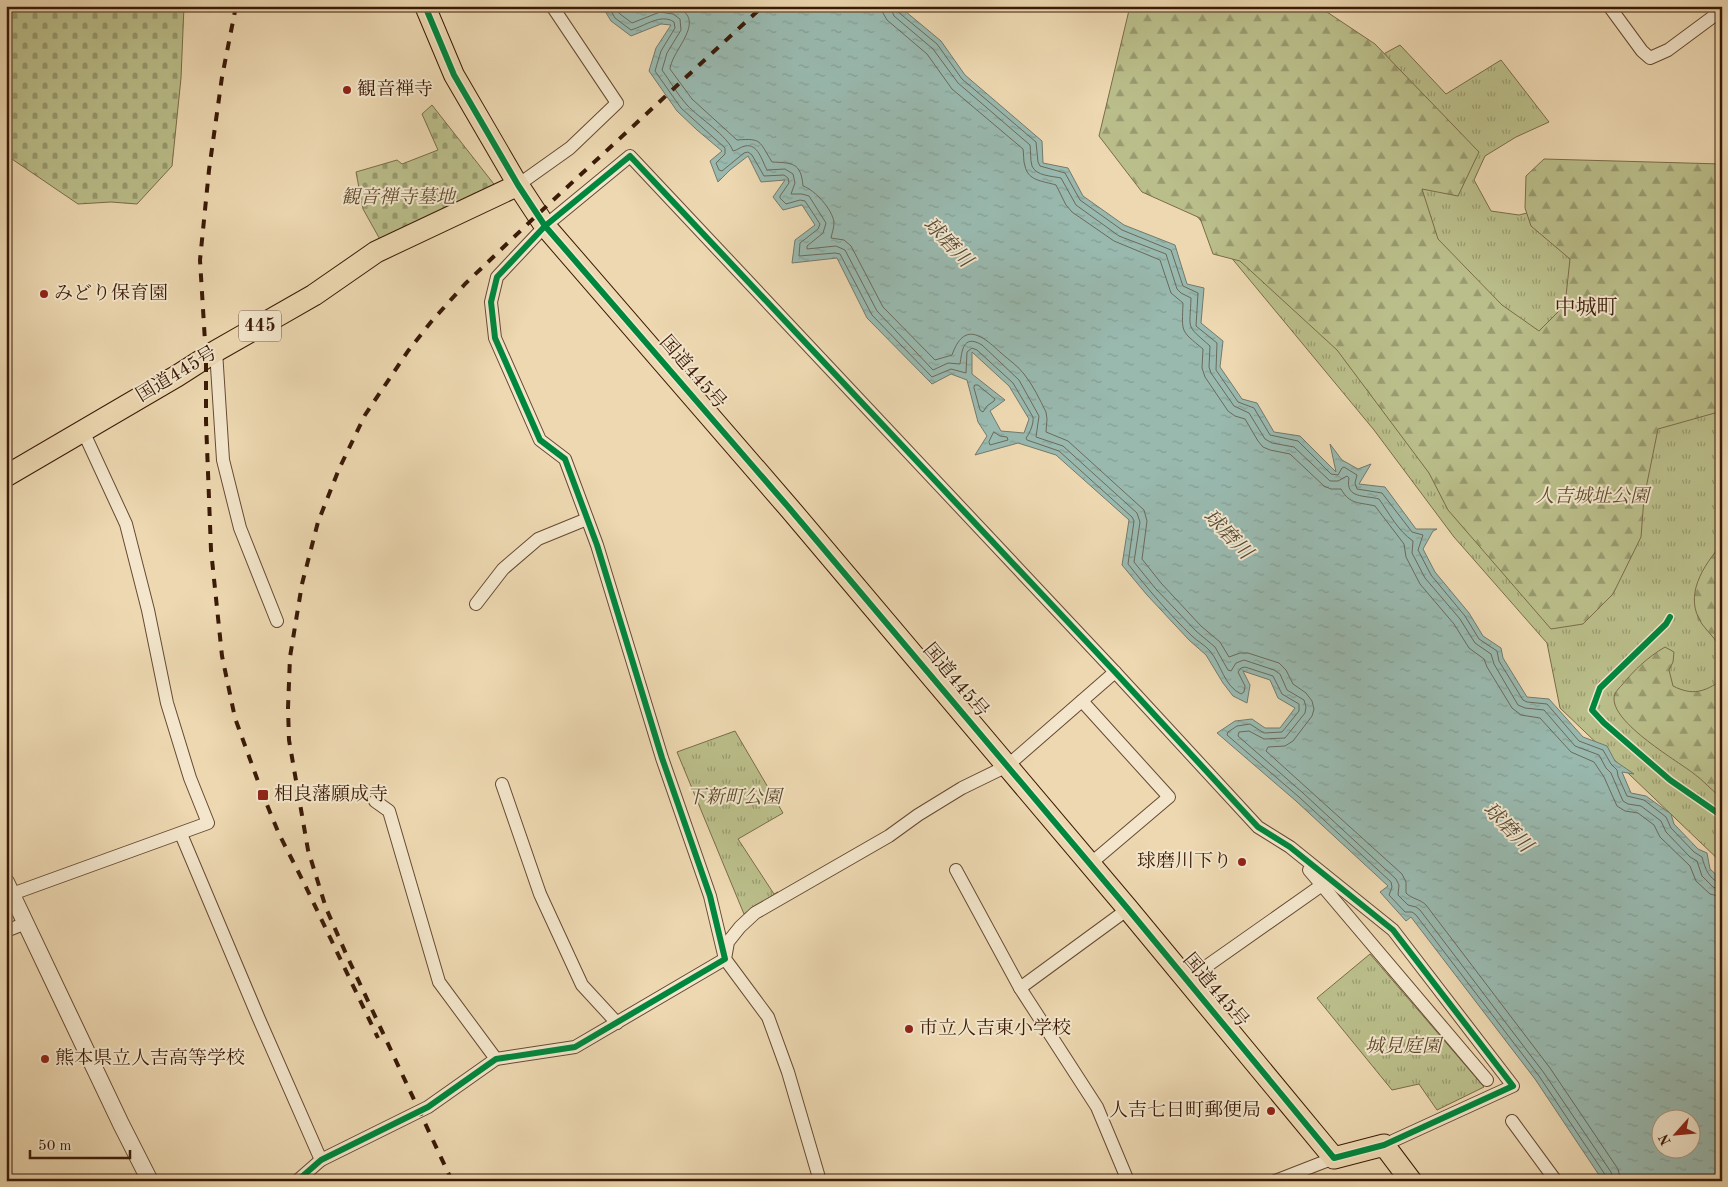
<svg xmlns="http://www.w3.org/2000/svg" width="1728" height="1187" font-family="'Old Standard TT','Noto Serif JP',serif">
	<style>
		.grass { fill: url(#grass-tufts); stroke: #7a6c48 }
		.forest { fill: url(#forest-firs); stroke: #7a6c48 }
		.cemetery { fill: url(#cemetery-stones); stroke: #7a6c48 }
		.water { fill: url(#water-ripples); stroke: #73796c; fill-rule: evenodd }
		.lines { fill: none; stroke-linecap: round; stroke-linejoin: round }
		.shore { stroke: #6a6a5b; stroke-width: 1 }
		.stream { stroke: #73796c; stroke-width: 4 }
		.minor-casing { stroke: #674a32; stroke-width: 14 }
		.tertiary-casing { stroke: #674a32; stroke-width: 18 }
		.primary-casing { stroke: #3a1a07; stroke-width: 22 }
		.trunk-casing { stroke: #3a1a07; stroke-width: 23 }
		.minor { stroke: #f3e6cc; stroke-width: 12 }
		.tertiary { stroke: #f3e6cc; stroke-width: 16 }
		.primary { stroke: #edd8b1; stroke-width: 20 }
		.trunk { stroke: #edd8b1; stroke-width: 21 }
		.rail { stroke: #3a1a07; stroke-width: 4; stroke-dasharray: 9 9; stroke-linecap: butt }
		.cycleway-casing { stroke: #f3e6cc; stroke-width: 9 }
		.cycleway { stroke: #00873e; stroke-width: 6 }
		.poi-dot { fill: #8f2418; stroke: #f3e6cc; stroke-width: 2 }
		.labels { text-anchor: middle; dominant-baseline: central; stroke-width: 4; stroke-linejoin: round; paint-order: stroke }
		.shield { fill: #f3e6cc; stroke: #725742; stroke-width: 1 }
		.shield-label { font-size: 18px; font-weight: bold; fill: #3a1a07 }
		.poi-label { font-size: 19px; fill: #3a1a07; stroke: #f3e6cc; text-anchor: start }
		.park-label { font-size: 19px; font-style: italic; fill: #604b2e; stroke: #f3e6cc }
		.street-label { font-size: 19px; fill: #3a1a07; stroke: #f3e6cc }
		.water-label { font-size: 20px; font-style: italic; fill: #564a39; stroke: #f3e6cc }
		.quarter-label { font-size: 21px; fill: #3a1a07; stroke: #f3e6cc }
	</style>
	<defs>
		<pattern id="grass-tufts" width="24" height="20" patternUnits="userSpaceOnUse" patternTransform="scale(1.25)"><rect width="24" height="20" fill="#babe8a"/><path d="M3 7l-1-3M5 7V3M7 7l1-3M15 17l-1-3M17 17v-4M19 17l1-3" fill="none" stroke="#989a6f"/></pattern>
		<pattern id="forest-firs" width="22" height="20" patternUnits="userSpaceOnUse" patternTransform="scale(1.25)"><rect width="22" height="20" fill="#babe8a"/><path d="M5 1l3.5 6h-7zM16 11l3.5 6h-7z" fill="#989a6f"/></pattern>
		<pattern id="cemetery-stones" width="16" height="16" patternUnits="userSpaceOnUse" patternTransform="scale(1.25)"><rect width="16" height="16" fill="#babe8a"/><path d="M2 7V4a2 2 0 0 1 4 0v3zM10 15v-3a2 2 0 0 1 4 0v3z" fill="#989a6f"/></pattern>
		<pattern id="water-ripples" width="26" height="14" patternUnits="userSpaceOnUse" patternTransform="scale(1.25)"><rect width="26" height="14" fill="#99b9af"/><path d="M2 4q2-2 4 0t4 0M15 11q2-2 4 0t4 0" fill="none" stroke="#859e95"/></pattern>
	</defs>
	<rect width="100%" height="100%" fill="#edd8b1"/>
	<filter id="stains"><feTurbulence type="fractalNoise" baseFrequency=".004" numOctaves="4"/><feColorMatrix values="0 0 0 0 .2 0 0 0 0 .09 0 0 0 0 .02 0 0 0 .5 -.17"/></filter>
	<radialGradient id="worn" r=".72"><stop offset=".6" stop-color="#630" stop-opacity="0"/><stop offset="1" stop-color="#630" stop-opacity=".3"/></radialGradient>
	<g class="grass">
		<polygon points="1400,45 1446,94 1501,60 1549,122 1516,137 1485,156 1474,180 1491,211 1519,215 1547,208 1722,396 1722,863 1560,708 1547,643 1454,537 1374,430 1172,186 1263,120"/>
		<polygon points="735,731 783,813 738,839 774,894 778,892 744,914 677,752"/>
		<polygon points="1370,954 1484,1087 1437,1110 1419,1084 1392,1090 1317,998"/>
	</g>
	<g class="forest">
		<polygon points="1130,6 1318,6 1375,44 1479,152 1458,196 1422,189 1438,239 1502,305 1539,331 1565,305 1570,259 1531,226 1525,208 1526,176 1544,159 1722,164 1722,411 1658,429 1644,498 1641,537 1613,594 1583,624 1551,629 1448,510 1429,473 1337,350 1240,261 1213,254 1200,218 1142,192 1099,136"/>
		<path d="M1722,544V648C1716,640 1708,632 1702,624C1683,596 1703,566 1722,544Z"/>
		<path d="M1665,647L1674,652L1673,662L1669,670L1673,686C1693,696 1704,692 1722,680V731L1720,735L1722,742V798C1711,790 1703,780 1693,773C1676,760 1605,719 1615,694C1616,691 1620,687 1622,685C1634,670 1648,657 1665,647Z"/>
	</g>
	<g class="cemetery">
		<polygon points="6,6 184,6 181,78 172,166 137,204 111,202 78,204 6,155"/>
		<polygon points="432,105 497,188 382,243 363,209 356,172 397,160 402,164 438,150 422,114"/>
	</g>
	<path class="water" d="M602,6H899L941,41L965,75L1042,141L1043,163L1068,168L1083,196L1124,225L1175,245L1187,284L1204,288L1201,323L1223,341L1220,367L1242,399L1257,403L1274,432L1300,436L1336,472L1330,444L1342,460L1358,469L1371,464L1359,484L1385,487L1416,529H1437L1433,531L1423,549L1435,572L1469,613L1483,636L1501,648L1503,658L1527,697L1549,699L1583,737L1607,746L1615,761L1634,774L1622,772L1631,793L1646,796L1671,814L1674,824L1698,849L1707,853L1710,869L1722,880V1181H1603L1535,1079L1411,917L1406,921L1380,892L1388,886L1296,801L1217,733L1235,721L1252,719L1265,728H1280L1295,708L1278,698L1270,680L1243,671L1250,685L1247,703L1233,696L1223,683L1206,655L1189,640L1147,595L1122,565L1129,520L1056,455L1018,443L975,455L987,436L978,422L967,380L951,374L932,384L867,318L837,258L792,263L795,240L815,225L802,205L783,210L773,197L785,180L761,182L748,156L730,170L718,182L710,161L722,151L697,130L677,111L649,71L656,48L671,25L661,24L631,36L611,21ZM972,352L1009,386L1029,419L1024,433L1001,431L990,411L1005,400L972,374ZM1660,1120H1690V1150H1660Z"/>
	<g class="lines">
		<g class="shore">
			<path d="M608,6L615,18L631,30C645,26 661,13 674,22L675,28L661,51L655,71L681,108L725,148V154L716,163L719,170L722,171L744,153L748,152L752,155L764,176L784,175L788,178L789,183L780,196V198L786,204L800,200L805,201L820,224L818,229L800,243L799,256L835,253L840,254L872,315L932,377L951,369L966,373L967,352L972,348L977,350L1013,383L1033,417C1034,423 1030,433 1026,438L1027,440L1059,451L1132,517L1134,521L1128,564C1148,589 1169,614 1192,636C1197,641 1205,645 1210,651C1221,664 1224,686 1241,694L1244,692L1245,686L1238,672L1241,668L1245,667L1273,676L1282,694L1299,704V711L1282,732L1264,733L1250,724L1237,726L1228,732L1227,735L1299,797L1391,882L1392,887L1389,895L1405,912H1412L1416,915L1539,1076L1606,1176L1607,1181"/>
			<path d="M615,6L620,14L632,23L660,12L673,14L680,19L681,30L667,53L662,70C670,81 677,94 687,105C699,118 728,136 733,151C738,150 740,147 745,146C758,143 762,161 767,170L785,169L793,174L795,183L791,194H802L809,196L826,223L823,233L807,246V249L836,246L845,250L877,311L933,370L948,363L960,364C962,353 962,333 982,345L1019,380L1039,416L1036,437L1063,446L1137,513L1140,522L1134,562L1155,588L1196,631L1215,647L1228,670L1231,671L1236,663L1244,660L1274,670L1280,674L1287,690L1304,700L1306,707L1305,713L1285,738L1264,739L1249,731L1239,732L1238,736L1303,793L1396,879L1399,885L1398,895L1408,905L1416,907L1420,910L1544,1073L1611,1172L1613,1181"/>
			<path d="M674,6C710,19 672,49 670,69L692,99L737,140C762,138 759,141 772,162C792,163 801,162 803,186C815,190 832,209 834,222C834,228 832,233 831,238L844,240L851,246L883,307L935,360L952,355C964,321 982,335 1001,353C1009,360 1018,366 1024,374C1033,385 1040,400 1046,412L1047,419L1046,432L1068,441L1144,510L1147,521L1142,559L1161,583L1201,626L1220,642L1229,657L1240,653H1248L1279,663L1286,670L1293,684L1306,693L1312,701L1314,709L1312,716L1293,741L1285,746L1268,747L1266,751L1402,874L1406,882V893C1412,899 1420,899 1426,905L1550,1068L1618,1169L1621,1181"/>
			<path d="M883,6V13L887,20L927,54L952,89L1023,149C1024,154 1023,161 1025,166C1028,181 1043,181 1056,185L1066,205L1072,212L1114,241L1160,260L1171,293L1183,303C1182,333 1180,330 1203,349L1202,368L1205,377L1228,411L1235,416L1245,419L1258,441L1263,447L1270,450L1290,454L1324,486L1331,489H1341C1350,505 1359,502 1375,506L1404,544L1406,557L1420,584L1454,624L1469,648L1484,659L1487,667L1512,708L1521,715L1540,718L1571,752L1594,762L1604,777L1617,806L1625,811L1638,813L1654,825L1660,837L1690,866L1696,881L1710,894L1722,897"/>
			<path d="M890,6L894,16L933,49L958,83L1030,145C1031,152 1030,159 1032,166C1036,176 1052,176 1061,178L1076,205L1119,236L1166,254L1177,289L1181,293L1191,298C1190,331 1185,324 1210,346L1209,367L1211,373L1234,406L1249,413L1265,439L1272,443L1294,447L1330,481H1338L1347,476L1349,478C1345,499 1365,495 1379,499C1389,513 1398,531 1413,541L1412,553L1425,578L1460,619L1475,643L1491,654L1494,664L1518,705L1525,708L1544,710L1575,746L1599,755L1606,768L1611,773L1623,801L1628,804L1641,806L1661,821L1666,832L1690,857L1697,861L1702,876L1713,887L1722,890"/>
			<path d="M896,6L897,11L903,16L937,44L962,79L1036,142L1038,162L1040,166L1065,173L1080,200L1122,230L1171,250L1183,286L1198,293L1196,326L1217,343L1216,370L1238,402L1254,408L1270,435L1298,441L1331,474L1338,475L1342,468L1344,467L1357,475L1355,483L1357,489L1382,493L1412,532L1423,535L1418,550L1431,575L1465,616L1479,639L1497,651L1499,661L1523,700L1527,702L1547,704L1579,741L1603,750L1611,764L1617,770L1618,776L1627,796L1644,800L1666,817L1671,828L1694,852L1702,857C1705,868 1709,881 1722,883"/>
			<polygon points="975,385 978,385 995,399 994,401 987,406 983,412 980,410 974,388"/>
			<polygon points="994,432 1000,436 1007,437 1008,440 990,445 989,442"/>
		</g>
		<polyline class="stream" points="803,1179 803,1181"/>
		<defs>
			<g id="minor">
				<polyline points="1609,6 1642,51 1650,58 1668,50 1722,10"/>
				<polyline points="518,185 570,148 617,103 552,6"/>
				<polyline points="216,351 223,460 240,528 277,621"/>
				<polyline points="476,604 503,569 538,539 587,519"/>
				<polyline points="1082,701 1169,797 1090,864"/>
				<polyline points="502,784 540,894 582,985 617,1023"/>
				<polyline points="375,801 389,811 439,982 496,1059"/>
				<polyline points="181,834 259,1019 321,1160"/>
				<polyline points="956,870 1020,988 1097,1107 1128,1181"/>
				<polyline points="1309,870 1487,1080"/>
				<polyline points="12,894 208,823 190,778 167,703 148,610 126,524 83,431"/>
				<polyline points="6,931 26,923"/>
				<polyline points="1187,980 1322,885"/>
				<polyline points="1020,988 1128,909"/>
				<polyline points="1512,1121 1556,1181"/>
				<polyline points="297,1181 321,1160 428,1107 496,1059 575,1047 725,959 710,896 662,758 597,545 565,459 540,440 495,338 491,302 497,277 545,226 630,156 1115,672 1258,827 1290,847 1393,930 1513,1086 1384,1145"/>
				<polyline points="820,1181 788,1072 768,1017 725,959 728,942 740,927 755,913 889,836 918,815 962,788 1007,766 1115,672"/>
				<polyline points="1275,1181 1334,1158"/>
			</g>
			<polyline id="tertiary" points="6,882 121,1124 150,1181"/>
			<polyline id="primary" points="425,6 454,75 518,185"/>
			<polyline id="trunk" points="6,476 177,376 216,351 314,295 376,252 518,185 545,226 790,509 1128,909 1334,1158 1384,1145 1411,1181"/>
		</defs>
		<use href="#minor" class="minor-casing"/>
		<use href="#tertiary" class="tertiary-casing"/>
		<use href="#primary" class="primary-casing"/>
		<use href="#trunk" class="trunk-casing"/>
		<use href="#minor" class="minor"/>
		<use href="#tertiary" class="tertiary"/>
		<use href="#primary" class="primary"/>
		<use href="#trunk" class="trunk"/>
		<g class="rail">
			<polyline points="236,6 222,77 209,170 200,260 206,358 206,421 211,550 222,656 235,718 263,795 279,834 305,885 378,1038"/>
			<polyline points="452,1181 347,956 326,908 308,850 289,740 288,708 290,657 302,584 318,522 339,469 365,415 408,351 431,322 465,284 537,215 763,6"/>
		</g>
		<defs>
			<g id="cycleway">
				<polyline points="1670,617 1666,624 1600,688 1592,710 1604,723 1670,780 1722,816"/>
				<polyline points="297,1181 321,1160 428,1107 496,1059 575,1047 725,959 710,896 662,758 597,545 565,459 540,440 495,338 491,302 497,277 545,226 630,156 1115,672 1258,827 1290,847 1393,930 1513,1086 1384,1145 1334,1158 1128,909 790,509 545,226 518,185 454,75 425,6"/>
			</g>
		</defs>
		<use href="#cycleway" class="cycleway-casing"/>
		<use href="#cycleway" class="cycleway"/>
	</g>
	<g class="poi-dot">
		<circle cx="347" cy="90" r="5"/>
		<circle cx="44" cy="294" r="5"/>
		<rect x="257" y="789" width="12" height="12" rx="2.5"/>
		<circle cx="1242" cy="862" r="5"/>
		<circle cx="909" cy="1029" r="5"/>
		<circle cx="45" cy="1059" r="5"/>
		<circle cx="1271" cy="1111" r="5"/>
	</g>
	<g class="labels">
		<rect class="shield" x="239" y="310.5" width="42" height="31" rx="4"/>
		<g class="shield-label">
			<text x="260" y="326">445</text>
		</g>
		<g class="poi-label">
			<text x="357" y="90">観音禅寺</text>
			<text x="54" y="294">みどり保育園</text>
			<text x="274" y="795">相良藩願成寺</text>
			<text x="1232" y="862" text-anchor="end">球磨川下り</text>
			<text x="919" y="1029">市立人吉東小学校</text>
			<text x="55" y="1059">熊本県立人吉高等学校</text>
			<text x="1261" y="1111" text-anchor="end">人吉七日町郵便局</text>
		</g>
		<g class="park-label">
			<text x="398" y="198">観音禅寺墓地</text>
			<text x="1592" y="497">人吉城址公園</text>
			<text x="734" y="798">下新町公園</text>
			<text x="1403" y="1047">城見庭園</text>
		</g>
		<g class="street-label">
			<text transform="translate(692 373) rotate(49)">国道445号</text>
			<text transform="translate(177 375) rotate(-31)">国道445号</text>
			<text transform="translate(955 681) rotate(50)">国道445号</text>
			<text transform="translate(1215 991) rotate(50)">国道445号</text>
		</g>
		<g class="water-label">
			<text transform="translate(947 243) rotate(46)">球磨川</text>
			<text transform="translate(1227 535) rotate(46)">球磨川</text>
			<text transform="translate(1507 828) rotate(46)">球磨川</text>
		</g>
		<g class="quarter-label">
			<text x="1586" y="308">中城町</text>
		</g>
	</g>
	<rect width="1728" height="1187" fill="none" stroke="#edd8b1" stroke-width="25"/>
	<rect x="8" y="8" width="1713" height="1172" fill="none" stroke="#3a1a07" stroke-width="2.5"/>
	<rect x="12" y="12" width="1703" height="1162" fill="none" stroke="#3a1a07"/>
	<g transform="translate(1676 1134) rotate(243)"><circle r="24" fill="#f3e6cc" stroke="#a9947d"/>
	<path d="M0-4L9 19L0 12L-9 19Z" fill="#8f2418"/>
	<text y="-8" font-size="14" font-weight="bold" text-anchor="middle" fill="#3a1a07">N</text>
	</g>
	<path d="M30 1150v8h100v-8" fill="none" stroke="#3a1a07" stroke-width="2.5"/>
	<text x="38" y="1150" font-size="15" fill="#3a1a07" stroke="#f3e6cc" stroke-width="4" paint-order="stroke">50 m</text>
	<rect width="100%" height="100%" filter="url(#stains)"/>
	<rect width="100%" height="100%" fill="url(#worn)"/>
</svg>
